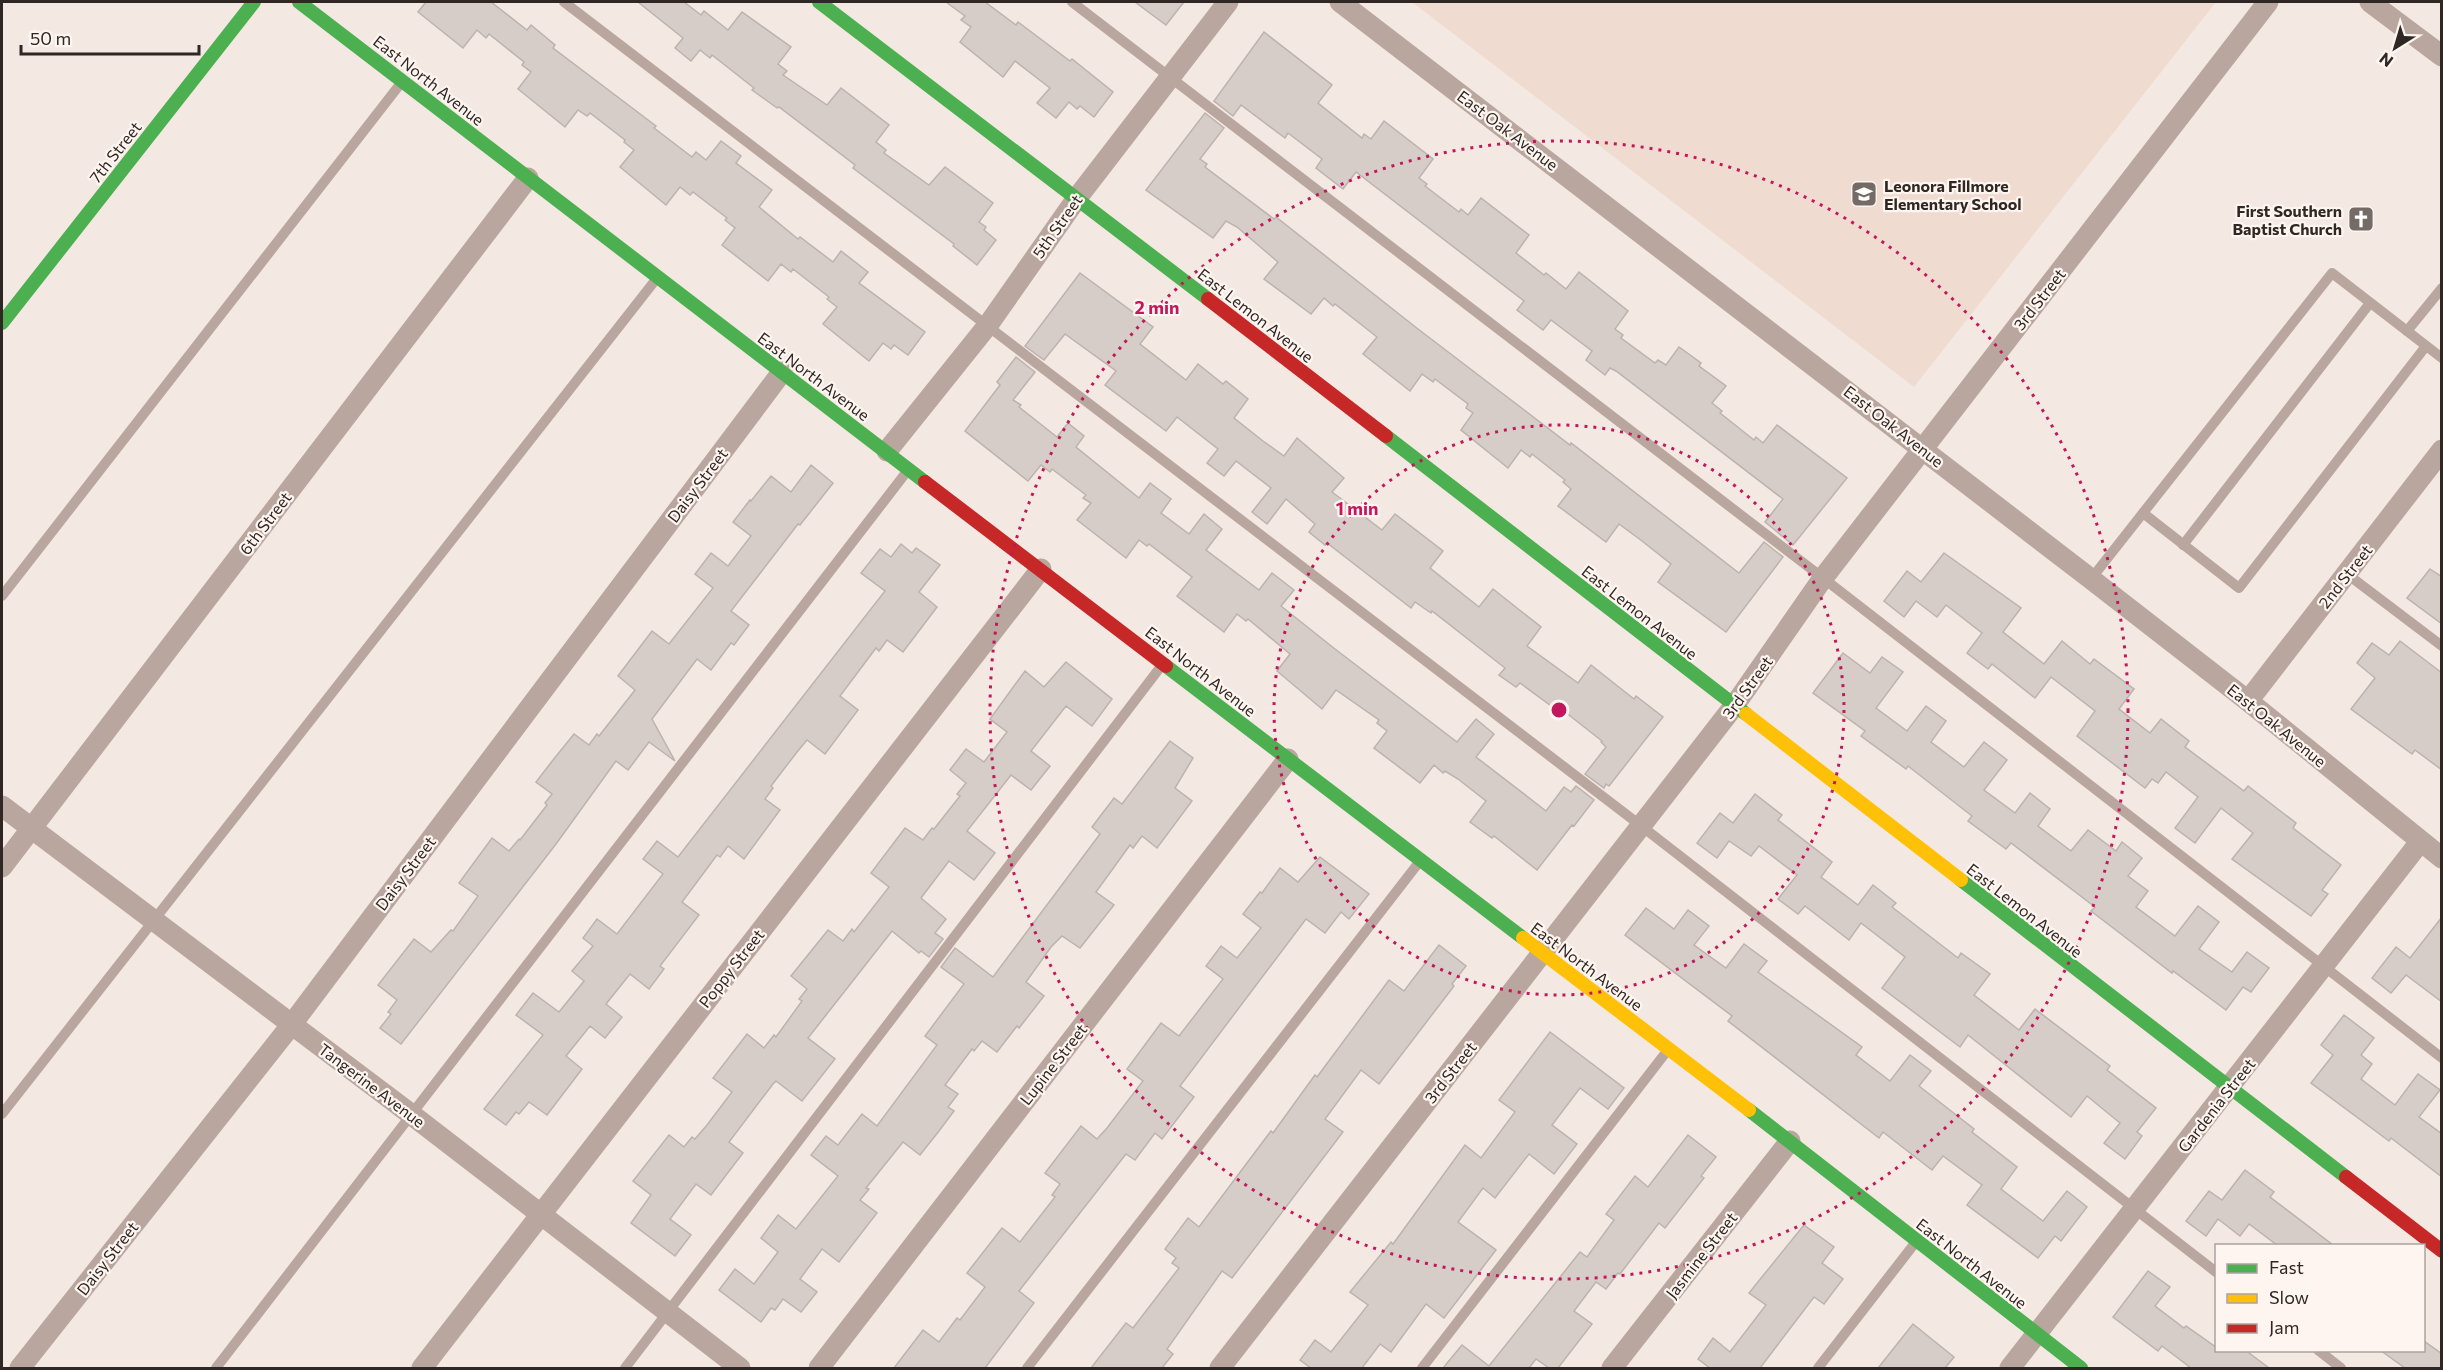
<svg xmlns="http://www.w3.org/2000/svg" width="2443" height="1370" font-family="Commissioner,sans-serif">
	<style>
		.built { fill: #f0dbd1 }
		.building { fill: #d6cdc9; stroke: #bcb3af; stroke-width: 1.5 }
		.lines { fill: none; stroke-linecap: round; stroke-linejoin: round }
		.lane { stroke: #b9a79f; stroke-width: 10 }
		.street { stroke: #b9a79f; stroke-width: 21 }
		.fast { stroke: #4caf50; stroke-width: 14 }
		.slow { stroke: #ffc107; stroke-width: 14 }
		.jam { stroke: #c62828; stroke-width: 14 }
		.ring { fill: none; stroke: #c2185b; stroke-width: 3; stroke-dasharray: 3 6 }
		.labels { text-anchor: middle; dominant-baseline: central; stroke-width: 4.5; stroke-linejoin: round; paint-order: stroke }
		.street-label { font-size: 16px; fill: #2f2723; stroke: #fef5f1 }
		.poi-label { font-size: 16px; font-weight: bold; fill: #2f2723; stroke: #fef5f1; text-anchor: start }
		.centre { fill: #c2185b; stroke: #fef5f1; stroke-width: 3 }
		.ring-label { font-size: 18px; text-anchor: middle; font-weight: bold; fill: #c2185b; stroke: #fef5f1; stroke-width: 4.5; stroke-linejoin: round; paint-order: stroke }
	</style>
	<rect width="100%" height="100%" fill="#f3e8e2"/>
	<polygon class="built" points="1412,2 2216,2 1914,387"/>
	<g class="building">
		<polygon points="426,2 491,2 527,30 531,25 555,45 553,48 656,126 654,128 692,157 696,152 706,160 721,141 741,156 736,163 772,190 759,207 798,239 800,237 833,262 841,251 868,272 859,283 925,332 908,355 894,345 891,349 883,343 869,361 823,324 837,307 827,299 829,297 793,269 791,272 781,264 768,281 722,245 735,228 725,220 727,218 693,192 690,195 680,187 666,205 620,167 634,150 624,142 625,140 590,113 587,116 578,110 565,127 518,89 531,72 522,65 524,62 489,34 486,38 477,30 463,48 418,12"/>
		<polygon points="638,2 684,2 701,15 704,11 728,30 742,12 791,47 778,64 787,71 783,75 827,105 841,88 889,125 876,142 886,150 884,153 929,185 945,167 993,203 979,222 986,227 984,230 996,240 977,265 953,246 954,244 853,168 855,165 779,107 777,108 752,90 754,88 712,55 710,58 700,50 691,61 675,48 683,38"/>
		<polygon points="946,2 985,2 1016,25 1018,22 1070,61 1072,59 1113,92 1094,117 1080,106 1077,109 1069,102 1056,118 1037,103 1050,88 1015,61 1003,77 960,42 971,27 961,20 965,16"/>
		<polygon points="1135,2 1184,2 1166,25"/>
		<polygon points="1264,32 1332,85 1318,103 1362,138 1364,134 1371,139 1384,121 1433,159 1419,178 1427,184 1425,186 1459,212 1461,209 1468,215 1481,198 1529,235 1516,253 1544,275 1546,273 1566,289 1579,272 1628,311 1615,329 1623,335 1621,338 1655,363 1658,360 1666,365 1679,347 1701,363 1699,366 1726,386 1712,403 1722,411 1720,413 1754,440 1756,437 1763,443 1777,425 1847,478 1793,545 1765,522 1783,499 1616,371 1610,368 1605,375 1586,360 1592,351 1551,320 1543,330 1517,310 1524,301 1356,172 1343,189 1316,168 1322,159 1288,133 1285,138 1241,105 1233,116 1214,101"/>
		<polygon points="1205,113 1224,128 1200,159 1207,164 1205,167 1274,219 1276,217 1418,329 1570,445 1571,443 1739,573 1764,542 1783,557 1726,632 1658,582 1671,564 1642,541 1619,524 1606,542 1558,506 1571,489 1563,482 1565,480 1532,454 1530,457 1521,450 1508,468 1461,430 1473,413 1466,408 1468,404 1435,379 1433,382 1422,374 1410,391 1363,354 1377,337 1335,304 1333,306 1324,298 1311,314 1264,279 1278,262 1237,227 1226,221 1213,238 1146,190"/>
		<polygon points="1080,273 1153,327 1140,344 1186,380 1198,364 1223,384 1226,381 1248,399 1234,418 1263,441 1284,456 1297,438 1344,478 1332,492 1382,530 1395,514 1443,551 1430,568 1479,607 1493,589 1541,627 1527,646 1578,683 1591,665 1634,699 1636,696 1663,717 1609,786 1606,784 1604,788 1585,774 1606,747 1601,742 1602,741 1560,708 1558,711 1520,683 1516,687 1499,675 1505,668 1432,611 1431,613 1415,602 1411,608 1327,543 1325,545 1309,532 1315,524 1286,499 1267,524 1252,512 1271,488 1236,461 1224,476 1207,463 1218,449 1177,417 1166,431 1105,385 1116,371 1065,334 1044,360 1025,346"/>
		<polygon points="1016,357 1035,372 1013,400 1021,405 1019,407 1057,437 1068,423 1084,436 1076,447 1139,498 1150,483 1171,499 1161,513 1189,534 1204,514 1222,529 1206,550 1259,590 1272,573 1294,590 1281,606 1335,649 1457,742 1476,719 1494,734 1476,757 1546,811 1564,787 1571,792 1576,786 1594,800 1574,826 1572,825 1537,870 1494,836 1492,838 1470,822 1486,801 1458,779 1445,771 1443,773 1434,765 1420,783 1374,748 1387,731 1377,723 1379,720 1336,690 1322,709 1277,671 1290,654 1248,619 1246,621 1237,614 1224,632 1177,596 1192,577 1149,544 1147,546 1139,540 1126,558 1077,520 1091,503 1083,498 1086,495 1052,469 1050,472 1041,465 1028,481 965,431 1000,385 997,382"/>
		<polygon points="811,465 833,483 800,525 798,524 731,611 749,625 734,645 731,643 711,670 697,659 652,719 675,761 649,742 628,770 616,761 556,844 401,1044 380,1028 391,1014 388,1012 397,1000 378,985 414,939 431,952 451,930 453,931 478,896 459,883 492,838 509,851 519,839 520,840 547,805 545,803 552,794 536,782 553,760 574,734 589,745 597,734 599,736 635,690 618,676 652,631 669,644 713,588 695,574 711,553 728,566 751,536 733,522 750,500 751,501 771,476 791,492"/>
		<polygon points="901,544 912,553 916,548 940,565 919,592 937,607 903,652 887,640 879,651 876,648 840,696 858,710 825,754 807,740 797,752 771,786 773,788 765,799 780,810 744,859 728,846 720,857 717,855 682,902 699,915 660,966 664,969 649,989 630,974 606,1004 622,1017 605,1038 590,1026 566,1056 582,1069 547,1115 529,1102 519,1114 516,1112 506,1125 484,1109 543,1035 516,1015 533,993 559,1012 584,981 572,971 593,946 583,938 597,919 617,934 663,874 643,859 657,841 678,857 885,591 861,573 880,549 891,557"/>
		<polygon points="1944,553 2021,608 2003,632 2044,664 2062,641 2090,664 2094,659 2134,689 2119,709 2150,733 2161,719 2189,741 2185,747 2244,791 2248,786 2296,823 2293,828 2341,865 2322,890 2328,894 2311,916 2232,859 2253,833 2221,808 2195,843 2175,828 2198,797 2166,772 2158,783 2152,779 2145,788 2077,736 2095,711 2051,677 2035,698 1992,664 1988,669 1967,653 1982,633 1946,605 1937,617 1916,601 1904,617 1884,601 1907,571 1921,582"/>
		<polygon points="2430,569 2442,577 2442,624 2407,598"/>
		<polygon points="2400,641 2442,673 2442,770 2415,750 2412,754 2351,709 2375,678 2357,663 2372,643 2389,655"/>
		<polygon points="1843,653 1870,673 1882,657 1903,672 1876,708 1907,731 1926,706 1946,721 1931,742 1964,767 1984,742 2007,760 1984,790 2015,813 2030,793 2050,809 2038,826 2071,851 2088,830 2116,851 2122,842 2142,858 2128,876 2148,891 2136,907 2175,936 2198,906 2219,922 2199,949 2232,972 2247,952 2269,968 2251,992 2243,987 2226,1010 2173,971 2172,973 2091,911 2095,907 2011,843 2006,849 1968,821 1972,816 1908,766 1906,769 1861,736 1865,731 1813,693"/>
		<polygon points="1066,662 1112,699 1092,726 1066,706 1031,751 1050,766 1031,790 1011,775 967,831 995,853 974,880 949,861 921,898 946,919 935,933 943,939 929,957 921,951 919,953 892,931 808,1038 835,1059 802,1101 776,1081 773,1084 729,1142 743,1153 711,1195 696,1184 670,1219 691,1235 675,1256 631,1223 651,1195 633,1181 669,1135 684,1147 692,1137 695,1139 707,1125 732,1092 713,1078 747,1034 764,1048 774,1035 776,1037 802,1001 799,999 807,989 791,976 828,930 843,941 852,929 854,932 889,887 871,873 905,828 923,840 932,828 934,829 960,796 957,794 966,783 950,770 966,749 984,762 1007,732 990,719 1025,671 1044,687"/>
		<polygon points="1170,741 1193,758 1175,788 1192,801 1157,848 1142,836 1133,848 1130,845 1096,892 1114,905 1080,948 1062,936 1051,947 1026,982 1044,996 1019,1028 1017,1026 997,1052 982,1041 974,1051 972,1049 945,1085 958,1094 948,1107 954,1111 939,1131 920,1155 903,1142 866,1188 869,1189 860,1200 877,1213 839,1262 822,1249 800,1279 817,1292 801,1312 783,1299 775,1310 771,1308 761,1322 719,1290 735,1269 754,1284 778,1252 761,1238 778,1215 796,1229 838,1176 811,1155 826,1136 838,1145 862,1114 877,1126 937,1045 925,1036 964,984 941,967 955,948 993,977 1100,834 1092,827 1114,798 1122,804"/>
		<polygon points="1755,794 1782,815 1778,820 1832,862 1821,877 1858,905 1873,885 1896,903 1892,907 1958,958 1961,953 1990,974 1974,995 2019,1030 2035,1009 2110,1066 2107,1070 2156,1108 2137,1132 2142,1136 2125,1159 2104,1143 2120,1123 2087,1096 2071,1117 1968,1035 1960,1047 1882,988 1905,957 1861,923 1849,940 1805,906 1798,914 1778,899 1797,875 1759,846 1751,856 1729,841 1717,858 1697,843 1720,813 1733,823"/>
		<polygon points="1320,857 1369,894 1349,919 1341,912 1325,933 1306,919 1180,1086 1194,1097 1162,1139 1155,1133 1135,1160 1126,1154 1019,1291 1034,1303 985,1368 894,1368 923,1330 939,1342 957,1318 960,1320 985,1287 967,1273 1002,1228 1020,1242 1055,1197 1052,1195 1060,1184 1045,1173 1081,1126 1097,1139 1107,1128 1143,1081 1127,1069 1161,1023 1179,1036 1223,979 1206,966 1221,946 1237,958 1261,928 1243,914 1260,892 1262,893 1280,868 1298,882"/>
		<polygon points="1646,908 1674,929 1688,910 1709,926 1694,945 1726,968 1744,944 1767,961 1758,972 1862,1047 1856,1055 1890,1081 1910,1055 1931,1071 1919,1086 1974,1129 1972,1132 2017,1167 2001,1189 2043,1221 2067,1191 2087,1207 2061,1241 2055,1236 2038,1258 1967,1205 1982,1185 1943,1156 1932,1170 1883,1132 1879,1138 1728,1021 1732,1016 1625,935"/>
		<polygon points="2442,917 2442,1002 2406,975 2391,993 2372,978 2396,947 2410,958"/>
		<polygon points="1439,945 1466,966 1452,984 1454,986 1379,1084 1361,1070 1325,1119 1343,1132 1232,1278 1222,1271 1167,1349 1173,1354 1162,1368 1091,1368 1126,1323 1133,1328 1179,1268 1172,1263 1176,1258 1165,1249 1188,1218 1199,1227 1271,1131 1273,1133 1315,1075 1317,1077 1389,980 1404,991"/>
		<polygon points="2344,1015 2374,1038 2361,1055 2372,1064 2361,1079 2395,1105 2418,1074 2440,1090 2419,1117 2442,1134 2442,1177 2391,1138 2389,1141 2311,1083 2333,1055 2321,1045"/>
		<polygon points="1550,1032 1624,1088 1608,1109 1580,1088 1552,1125 1577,1144 1554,1174 1529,1154 1495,1198 1483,1188 1458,1222 1496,1250 1444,1318 1426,1304 1391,1352 1380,1344 1362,1368 1311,1368 1300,1360 1315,1340 1331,1352 1368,1305 1350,1292 1391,1242 1393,1244 1465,1145 1481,1158 1515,1112 1499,1100"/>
		<polygon points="1688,1135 1716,1157 1701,1176 1704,1178 1665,1228 1659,1223 1620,1274 1618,1273 1606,1289 1596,1282 1574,1311 1592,1324 1558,1368 1549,1368 1536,1359 1529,1368 1443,1368 1462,1345 1489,1366 1580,1252 1587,1257 1614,1220 1606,1214 1635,1176 1648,1187"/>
		<polygon points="2245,1170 2274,1192 2270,1197 2333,1245 2277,1245 2249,1224 2240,1236 2218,1219 2206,1236 2186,1221 2209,1191 2222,1200"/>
		<polygon points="1804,1225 1834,1247 1822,1263 1843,1279 1824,1304 1814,1297 1760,1368 1710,1368 1698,1359 1713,1338 1730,1352 1766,1305 1749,1293"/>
		<polygon points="2148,1271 2170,1287 2155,1306 2184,1328 2186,1326 2217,1348 2217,1350 2245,1350 2269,1368 2191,1368 2162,1346 2158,1351 2113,1317"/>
		<polygon points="1913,1324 1954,1357 1945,1368 1878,1368"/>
		<polygon points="2424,1341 2442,1354 2442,1368 2405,1368 2380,1350 2424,1350"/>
	</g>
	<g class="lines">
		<g class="lane">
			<polyline points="564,2 1640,825 2216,1272"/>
			<polyline points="1072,2 1823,578 2442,1058"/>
			<polyline points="2407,331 2442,288"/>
			<polyline points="2143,513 2239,588 2426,346"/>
			<polyline points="2183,545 2370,303"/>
			<polyline points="2347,574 2442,646"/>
			<polyline points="2091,579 2332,273 2442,358"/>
			<polyline points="2,596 401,83"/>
			<polyline points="2,1114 657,278"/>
			<polyline points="2318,1350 2341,1368"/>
			<polyline points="216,1368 908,470"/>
			<polyline points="625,1368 1162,665"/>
			<polyline points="1027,1368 1420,861"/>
			<polyline points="1422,1368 1667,1051"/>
			<polyline points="1818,1368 1915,1243"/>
		</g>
		<g class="street">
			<polyline points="1340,2 2091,579 2248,701 2442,858"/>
			<polyline points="2370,2 2442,56"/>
			<polyline points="887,451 988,325 1077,198 1228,2"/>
			<polyline points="2248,701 2442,450"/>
			<polyline points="2,806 412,1115 740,1368"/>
			<polyline points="2,867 528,178"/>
			<polyline points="20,1368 292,1024 782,372"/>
			<polyline points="422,1368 1041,569"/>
			<polyline points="819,1368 1288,759"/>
			<polyline points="1220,1368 1734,706 1823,578 2268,2"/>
			<polyline points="1612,1368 1790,1141"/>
			<polyline points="2010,1368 2420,842"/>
		</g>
		<g class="fast">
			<polyline points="299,2 925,482"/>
			<polyline points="819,2 1208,299"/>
			<polyline points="2,323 254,2"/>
			<polyline points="1386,436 1746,714"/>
			<polyline points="1166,666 1523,938"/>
			<polyline points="1961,880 2346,1177"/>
			<polyline points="1749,1110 2081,1368"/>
		</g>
		<g class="slow">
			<polyline points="1746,714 1961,880"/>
			<polyline points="1523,938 1749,1110"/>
		</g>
		<g class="jam">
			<polyline points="1208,299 1386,436"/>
			<polyline points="925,482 1166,666"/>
			<polyline points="2346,1177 2442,1251"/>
		</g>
	</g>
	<g class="ring">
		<circle cx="1559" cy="710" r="285"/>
		<circle cx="1559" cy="710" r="569"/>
	</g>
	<defs>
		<symbol id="school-square" viewBox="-11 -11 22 22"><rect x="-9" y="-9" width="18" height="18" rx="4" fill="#746b66" stroke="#fef5f1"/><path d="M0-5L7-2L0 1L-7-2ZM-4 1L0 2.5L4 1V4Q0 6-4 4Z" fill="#fff"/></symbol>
		<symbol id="church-square" viewBox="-11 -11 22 22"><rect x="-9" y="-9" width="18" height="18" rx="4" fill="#746b66" stroke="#fef5f1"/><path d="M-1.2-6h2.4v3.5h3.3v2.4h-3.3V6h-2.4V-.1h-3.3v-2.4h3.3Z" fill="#fff"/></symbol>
	</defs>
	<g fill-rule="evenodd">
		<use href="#school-square" x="1849" y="179" width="30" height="30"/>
		<use href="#church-square" x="2346" y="204" width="30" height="30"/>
	</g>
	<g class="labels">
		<g class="street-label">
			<text transform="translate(429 80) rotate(38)">East North Avenue</text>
			<text transform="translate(1508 130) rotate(37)">East Oak Avenue</text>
			<text transform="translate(115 152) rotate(-52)">7th Street</text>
			<text transform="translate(1057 226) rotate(-55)">5th Street</text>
			<text transform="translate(2039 299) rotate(-52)">3rd Street</text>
			<text transform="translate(1256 315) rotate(38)">East Lemon Avenue</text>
			<text transform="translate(814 376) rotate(37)">East North Avenue</text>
			<text transform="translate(1894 426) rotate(38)">East Oak Avenue</text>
			<text transform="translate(697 485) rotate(-53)">Daisy Street</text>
			<text transform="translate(265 523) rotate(-53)">6th Street</text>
			<text transform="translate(2345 576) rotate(-52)">2nd Street</text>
			<text transform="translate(1640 612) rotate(38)">East Lemon Avenue</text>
			<text transform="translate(1201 671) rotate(38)">East North Avenue</text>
			<text transform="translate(1747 687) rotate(-54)">3rd Street</text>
			<text transform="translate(2277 725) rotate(39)">East Oak Avenue</text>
			<text transform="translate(405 873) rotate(-53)">Daisy Street</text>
			<text transform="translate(2025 910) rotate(38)">East Lemon Avenue</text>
			<text transform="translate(1587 966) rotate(37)">East North Avenue</text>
			<text transform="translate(731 968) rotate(-52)">Poppy Street</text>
			<text transform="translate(1053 1064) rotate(-52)">Lupine Street</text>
			<text transform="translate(1450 1072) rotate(-52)">3rd Street</text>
			<text transform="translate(372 1085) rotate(37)">Tangerine Avenue</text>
			<text transform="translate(2216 1105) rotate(-52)">Gardenia Street</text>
			<text transform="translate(1701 1255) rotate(-52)">Jasmine Street</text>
			<text transform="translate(107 1258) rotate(-52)">Daisy Street</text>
			<text transform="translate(1972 1263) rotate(38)">East North Avenue</text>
		</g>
		<g class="poi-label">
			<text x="1884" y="185">Leonora Fillmore<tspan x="1884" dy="18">Elementary School</tspan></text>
			<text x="2342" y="210" text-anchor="end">First Southern<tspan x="2342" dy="18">Baptist Church</tspan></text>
		</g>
	</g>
	<circle cx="1559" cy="710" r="9" class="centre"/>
	<g class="ring-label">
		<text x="1157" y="314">2 min</text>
		<text x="1357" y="515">1 min</text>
	</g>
	<rect width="2443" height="1370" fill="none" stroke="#2f2723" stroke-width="6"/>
	<rect x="2215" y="1244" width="210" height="108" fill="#fef5f1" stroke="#aba39f" stroke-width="1.5"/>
	<rect x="2227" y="1264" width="30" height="9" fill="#4caf50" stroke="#aba39f" stroke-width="1.5"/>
	<text x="2269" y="1274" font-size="18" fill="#2f2723">Fast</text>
	<rect x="2227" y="1294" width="30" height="9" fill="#ffc107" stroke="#aba39f" stroke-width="1.5"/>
	<text x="2269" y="1304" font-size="18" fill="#2f2723">Slow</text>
	<rect x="2227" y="1324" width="30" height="9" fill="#c62828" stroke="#aba39f" stroke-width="1.5"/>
	<text x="2269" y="1334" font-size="18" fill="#2f2723">Jam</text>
	<g transform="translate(2395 48) rotate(217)" stroke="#fef5f1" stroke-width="4.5" paint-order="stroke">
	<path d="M0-4.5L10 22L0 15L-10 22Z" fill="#2f2723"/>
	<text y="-9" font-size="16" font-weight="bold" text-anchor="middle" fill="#2f2723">N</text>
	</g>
	<path d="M21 45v9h178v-9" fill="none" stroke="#2f2723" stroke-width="3"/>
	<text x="30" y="45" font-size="18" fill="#2f2723" stroke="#fef5f1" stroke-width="4.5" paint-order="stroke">50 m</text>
</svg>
